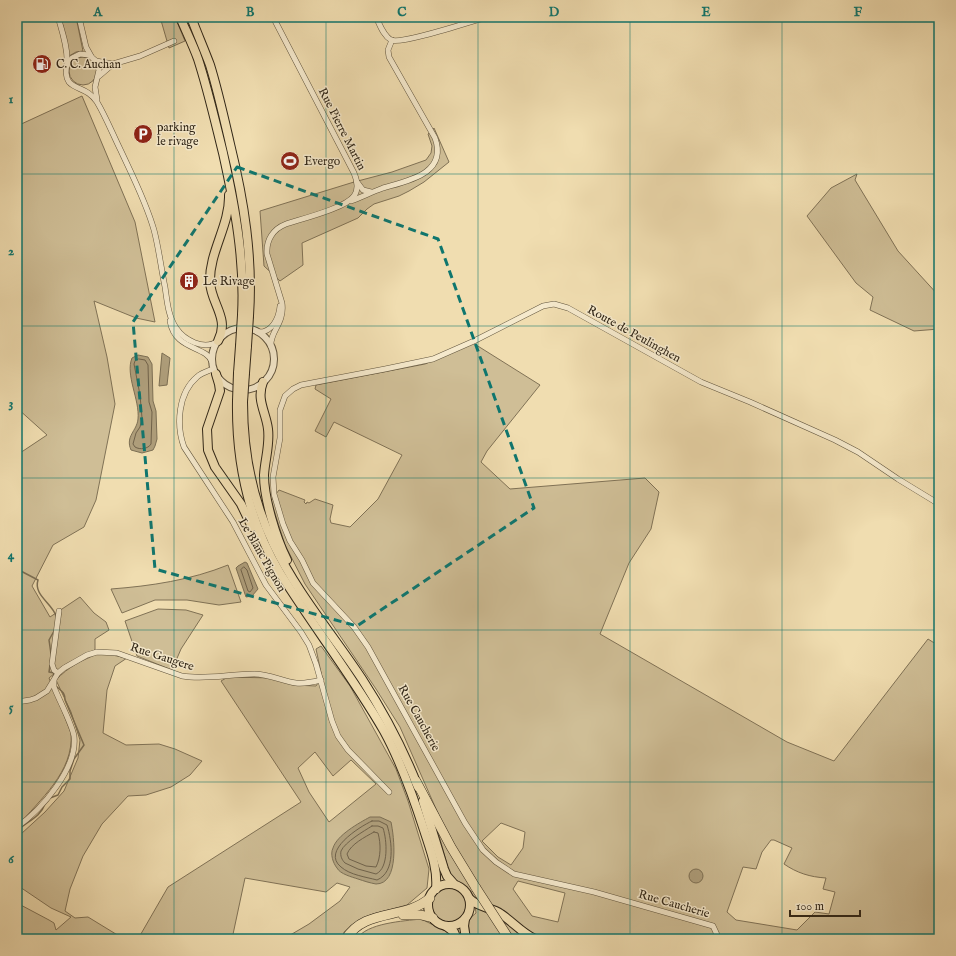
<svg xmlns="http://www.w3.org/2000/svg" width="956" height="956" font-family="'IM FELL English',serif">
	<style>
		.green { fill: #cfbe96; stroke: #807256; fill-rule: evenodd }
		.water { fill: #af9f7c; stroke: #7c6f54 }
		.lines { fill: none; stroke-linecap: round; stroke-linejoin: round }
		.shore { stroke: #70624a; stroke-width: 1 }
		.stream { stroke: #7c6f54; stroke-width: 1.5 }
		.minor-casing { stroke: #60543d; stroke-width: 6 }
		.tertiary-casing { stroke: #60543d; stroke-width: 8 }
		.primary-casing { stroke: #302617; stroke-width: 10 }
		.trunk-casing { stroke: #302617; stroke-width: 10 }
		.motorway-casing { stroke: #302617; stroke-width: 10 }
		.minor { stroke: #f5e9cc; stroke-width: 5 }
		.tertiary { stroke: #f5e9cc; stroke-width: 6 }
		.primary { stroke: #f0ddb0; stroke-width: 8 }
		.trunk { stroke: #f0ddb0; stroke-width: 8 }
		.motorway { stroke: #f0ddb0; stroke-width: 9 }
		.trunk-bridge-casing { stroke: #302617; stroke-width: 10; stroke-linecap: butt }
		.motorway-bridge-casing { stroke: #302617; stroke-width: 10; stroke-linecap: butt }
		.trunk-bridge { stroke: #f0ddb0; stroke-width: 8 }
		.motorway-bridge { stroke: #f0ddb0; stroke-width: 9 }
		.marked { fill: none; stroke: #0f766e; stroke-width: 3; stroke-dasharray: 8 5; stroke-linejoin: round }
		.grid { fill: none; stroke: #0f766e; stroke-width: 1; stroke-opacity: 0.55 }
		.labels { text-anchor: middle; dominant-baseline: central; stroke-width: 3; stroke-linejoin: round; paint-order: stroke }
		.poi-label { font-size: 12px; fill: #302617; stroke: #f5e9cc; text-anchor: start }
		.street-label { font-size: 12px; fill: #302617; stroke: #f5e9cc }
		.neatline { fill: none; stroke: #0f766e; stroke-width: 1.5 }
		.grid-label { font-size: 13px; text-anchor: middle; font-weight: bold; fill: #0f766e }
	</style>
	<rect width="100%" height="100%" fill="#f0ddb0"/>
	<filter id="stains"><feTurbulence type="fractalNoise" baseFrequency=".005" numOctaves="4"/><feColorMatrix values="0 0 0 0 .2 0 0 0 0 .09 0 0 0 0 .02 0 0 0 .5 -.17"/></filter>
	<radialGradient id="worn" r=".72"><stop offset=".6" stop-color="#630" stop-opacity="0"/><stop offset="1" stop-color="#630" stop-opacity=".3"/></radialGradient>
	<g class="green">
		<polygon points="61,17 76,17 83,51 76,52 69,56"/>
		<polygon points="160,17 175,17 185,41 169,48"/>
		<circle cx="83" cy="71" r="14"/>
		<path d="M82,96L135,222L155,322L136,318L94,301L107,357L115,404L96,500L84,527L53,545L32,586L50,617L80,597L94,613L106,622L109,630L95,639V650L66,664L49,678L71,733C74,772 40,799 17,827V455L47,435L17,408V126Z"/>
		<polygon points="434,128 449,162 424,182 409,191 399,196 374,204 367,209 358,218 302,243 303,265 280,281 264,266 260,211 354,182 392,172 426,160 431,153 432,146 428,134"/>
		<polygon points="857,174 855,180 898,251 939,296 939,329 914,331 870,310 873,297 856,283 807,216 831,188"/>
		<path d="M473,343L540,385L487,451L481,462L510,489L645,478L659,492L651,529L629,563L600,634L787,742L834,761L928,639L939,646V939H470L468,920L476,913C473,884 467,893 450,875L438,832L444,827L400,727L376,689L305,584L285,545L271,501L279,490L305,500L304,502L306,504L307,502L309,503L315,499L333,505L330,519L331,523L350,527L378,499L402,455L334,422L326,437L315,431L331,399L315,389L316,385L425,364ZM501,823L525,832L523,848L511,865L498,857L482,841ZM771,840H774L792,848L784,864C797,873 810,877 826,878L823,889L835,892L829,914L815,912L797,930L736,920L727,912L743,867L756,869L762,852ZM518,881L565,893L558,922L532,916L513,889Z"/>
		<path d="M228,565L241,602L219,605L187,600H155L122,613L111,589C151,586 191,580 228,565Z"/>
		<polygon points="158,609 186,610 203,615 181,649 172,670 137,656 125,621"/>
		<path d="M321,646L350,686L396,769L408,801L429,869L427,888L407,905L373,914L357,921L344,932L342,939H281L292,934L309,924L340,901L350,887L337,883L326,892L245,878L232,939H138L168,887L301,802L221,681L228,677L273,678L294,685L316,686L322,677L316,649ZM315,752L333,776L351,760L376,784L329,822L309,792L298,768Z"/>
		<path d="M98,654H107L127,658L115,666L107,690L103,733L126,745L159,744L175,749L202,761L190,775L171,787L146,795L128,796L102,824L83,856L70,889L65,911L75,918L88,917L124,939H17V903L49,920L54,923L56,930L71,917L51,908L17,885V841L21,834L45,812L64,791L78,758L80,740L71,712L56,680C68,667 82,660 98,654Z"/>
		<circle cx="449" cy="905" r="17"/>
		<path d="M421,919L448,932L453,939H357C366,923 404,921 421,919Z"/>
	</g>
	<g class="water">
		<polygon points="162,353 170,358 167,385 159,386"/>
		<path d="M138,355L148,357L152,364L153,401L156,411L157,439L155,446L153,450L142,453L131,450C125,436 137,431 138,419C140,400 125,375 132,358Z"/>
		<polygon points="245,562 247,563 258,589 252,596 246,597 236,568 238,566"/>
		<path d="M370,817H380L391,822C394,836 400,884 376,884C370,883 364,881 358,879C352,877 340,874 337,868C333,863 330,854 333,848C337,835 359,823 370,817Z"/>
		<circle cx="696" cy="876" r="7"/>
	</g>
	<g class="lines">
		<g class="shore">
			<path d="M139,359L145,360L148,365L149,402L152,412L151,444C148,449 140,450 135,447L133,444L136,433L140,427L142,418L140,395L134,364L135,361Z"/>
			<polygon points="244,567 247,570 253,588 250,592 248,591 241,570"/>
			<path d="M372,821H379L387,825C392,841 396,872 377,880C366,877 350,875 341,867C321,851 359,827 372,821Z"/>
			<path d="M372,826H378L383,828C387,840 389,868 376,874L358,869L345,863C342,860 340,856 341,851C345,842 364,831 372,826Z"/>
			<path d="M374,832L378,833C381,844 381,857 376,867L366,866L349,859L347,854C351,844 365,837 374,832Z"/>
		</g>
		<g class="stream">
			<path d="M17,569L38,580C33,595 53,604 56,616"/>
			<polyline points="51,654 49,640 54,631"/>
			<polyline points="50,665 49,672 54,673 53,678"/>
			<path d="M50,798L58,795L62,787L70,779V771L74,759L84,745L65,700C65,692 61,691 56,686"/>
			<path d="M17,831C27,821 40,818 45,804"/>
		</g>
		<defs>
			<g id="minor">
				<path d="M58,17C62,31 68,48 67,63C66,70 65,76 69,82C76,90 88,88 97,102C106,117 113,135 121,151C133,177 146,202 154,230C159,249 161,268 165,287C167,300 168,316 176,328C184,340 204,351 218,341"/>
				<polyline points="79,17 86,47 91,56"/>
				<path d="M376,17C380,25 383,35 391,40C401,45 472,21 487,17"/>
				<polyline points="96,61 113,64"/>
				<polyline points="67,64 72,58 80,54 89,55 96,61 99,70 95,87 97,100"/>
				<polyline points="99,76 113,64 140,56 174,41"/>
				<polyline points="357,182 363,190 371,192"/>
				<path d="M351,201C362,197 372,192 383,188C407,181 448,174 435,138L389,57L388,50L392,40"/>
				<path d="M170,321C175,351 206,345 212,362"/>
				<path d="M258,332C272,333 279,318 280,306"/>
				<path d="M271,347C269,332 285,324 282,303L267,254C266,240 273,229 286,224C301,219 346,208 354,196C359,189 357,180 354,173L273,17"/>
				<path d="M213,369C208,371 201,373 197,377C178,393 176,425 184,447L233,522L266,585L301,632L309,645L316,664L332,721L338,736L348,750L389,792"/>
				<polyline points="58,673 54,670 52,664 59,611"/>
				<path d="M17,702L30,700L36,698L47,691L58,673L64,668L87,655L97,652L117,653L182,676C206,680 229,674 254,674C269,674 282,681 296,683C304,684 313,682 321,680"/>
				<path d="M17,827C41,810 78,768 74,736C72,724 59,700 54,687V681"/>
				<polyline points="719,939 713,926 594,892 514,874 496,862 483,850 465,823 368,647 354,627 313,583 302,560 290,541 283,524 274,494 273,477 280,438 280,410 285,396 293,389 301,385 385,369 433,359 474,341 543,306 554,304 568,308 701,382 750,402 835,440 858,452 898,479 939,504"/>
			</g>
			<circle id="tertiary" cx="243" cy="359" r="31"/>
			<g id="primary">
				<circle cx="449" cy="905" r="21"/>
				<path d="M470,899C479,908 491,907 501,914C513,922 522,933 535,939"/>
				<polyline points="465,919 464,926 466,939"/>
				<polyline points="446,926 454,932 457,939"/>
			</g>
			<g id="trunk">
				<path d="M180,17C186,31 193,45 198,59C208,90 215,121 223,153C235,207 245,260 242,315"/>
				<path d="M191,17C197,33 204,49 210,65C218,91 224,118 230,144C244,201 253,257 249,316"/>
				<path d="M218,341C230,318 211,304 210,282C209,252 230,225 229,195"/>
				<polyline points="238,373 240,346"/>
				<polyline points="245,373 247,346"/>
				<polyline points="216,374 219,384 220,391 207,429 208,450 215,467 241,504 252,527"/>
				<path d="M263,382C256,400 266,412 268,429C270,445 265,459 264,475C264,499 276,538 287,560"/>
				<path d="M237,401C236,462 248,520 280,573C313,626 353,677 384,731C401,762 413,796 424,830C430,849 438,868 436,889"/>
				<path d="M243,402C243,451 252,500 274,545C297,593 333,635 362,679C384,713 403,749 418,787"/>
				<polyline points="423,801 444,869 447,876 454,884"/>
			</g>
			<g id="motorway">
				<polyline points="416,781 451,847 476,888"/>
				<polyline points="403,915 421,915 433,918"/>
				<path d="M346,939C364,908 405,920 430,898"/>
			</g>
		</defs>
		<use href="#minor" class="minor-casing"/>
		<use href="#tertiary" class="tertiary-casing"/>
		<use href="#primary" class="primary-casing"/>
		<use href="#trunk" class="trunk-casing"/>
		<use href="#motorway" class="motorway-casing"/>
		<use href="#minor" class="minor"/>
		<use href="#tertiary" class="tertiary"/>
		<use href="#primary" class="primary"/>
		<use href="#trunk" class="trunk"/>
		<use href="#motorway" class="motorway"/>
		<defs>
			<g id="trunk-bridge">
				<polyline points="240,346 242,315"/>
				<polyline points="247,346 249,316"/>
				<polyline points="237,401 238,373"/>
				<polyline points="243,402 245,373"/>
			</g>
			<polyline id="motorway-bridge" points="476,888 509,939"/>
		</defs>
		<use href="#trunk-bridge" class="trunk-bridge-casing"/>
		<use href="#motorway-bridge" class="motorway-bridge-casing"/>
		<use href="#trunk-bridge" class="trunk-bridge"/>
		<use href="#motorway-bridge" class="motorway-bridge"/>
	</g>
	<path class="marked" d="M237,167L438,239L534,508L357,626L155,569L133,322Z"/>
	<path class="grid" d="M174,17V939M326,17V939M478,17V939M630,17V939M782,17V939M17,174H939M17,326H939M17,478H939M17,630H939M17,782H939"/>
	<defs>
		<symbol id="fuel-disc" viewBox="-11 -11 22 22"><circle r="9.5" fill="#8f2418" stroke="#f5e9cc"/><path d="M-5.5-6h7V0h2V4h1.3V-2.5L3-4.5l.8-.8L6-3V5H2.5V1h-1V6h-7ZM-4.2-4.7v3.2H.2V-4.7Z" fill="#fff"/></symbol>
		<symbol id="parking-disc" viewBox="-11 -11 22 22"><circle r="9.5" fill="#8f2418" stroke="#f5e9cc"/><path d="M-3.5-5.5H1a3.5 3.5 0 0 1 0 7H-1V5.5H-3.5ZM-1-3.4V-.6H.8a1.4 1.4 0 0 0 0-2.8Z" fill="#fff"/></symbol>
		<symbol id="stadium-disc" viewBox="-11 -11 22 22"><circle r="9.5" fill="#8f2418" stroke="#f5e9cc"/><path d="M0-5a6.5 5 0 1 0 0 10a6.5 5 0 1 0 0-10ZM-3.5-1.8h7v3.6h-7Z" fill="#fff"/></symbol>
		<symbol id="building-disc" viewBox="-11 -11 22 22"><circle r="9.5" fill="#8f2418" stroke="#f5e9cc"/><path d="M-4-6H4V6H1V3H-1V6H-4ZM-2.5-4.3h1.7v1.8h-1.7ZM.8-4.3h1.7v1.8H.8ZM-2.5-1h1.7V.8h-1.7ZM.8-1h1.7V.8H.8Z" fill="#fff"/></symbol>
	</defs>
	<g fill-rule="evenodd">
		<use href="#fuel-disc" x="31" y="53" width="22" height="22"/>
		<use href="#parking-disc" x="132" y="123" width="22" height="22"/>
		<use href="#stadium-disc" x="279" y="150" width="22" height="22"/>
		<use href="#building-disc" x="178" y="270" width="22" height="22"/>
	</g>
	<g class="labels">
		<g class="poi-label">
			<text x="56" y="64">C. C. Auchan</text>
			<text x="157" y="127">parking<tspan x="157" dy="14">le rivage</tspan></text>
			<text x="304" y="161">Evergo</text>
			<text x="203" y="281">Le Rivage</text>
		</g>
		<g class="street-label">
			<text transform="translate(342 129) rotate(63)">Rue Pierre Martin</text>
			<text transform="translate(634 334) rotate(29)">Route de Peulinghen</text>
			<text transform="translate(262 555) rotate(60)">Le Blanc Pignon</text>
			<text transform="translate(162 657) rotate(18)">Rue Gaugere</text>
			<text transform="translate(419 718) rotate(61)">Rue Caucherie</text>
			<text transform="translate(674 904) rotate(16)">Rue Caucherie</text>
		</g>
	</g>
	<rect width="956" height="956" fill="none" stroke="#f0ddb0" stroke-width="44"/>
	<path d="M790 910v6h70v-6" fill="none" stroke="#302617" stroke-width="2"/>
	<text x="796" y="910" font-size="12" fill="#302617" stroke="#f5e9cc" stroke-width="3" paint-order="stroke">100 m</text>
	<rect x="22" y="22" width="912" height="912" class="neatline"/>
	<g class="grid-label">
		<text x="98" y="16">A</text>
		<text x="250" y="16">B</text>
		<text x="402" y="16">C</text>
		<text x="554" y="16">D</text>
		<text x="706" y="16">E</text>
		<text x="858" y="16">F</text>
		<text x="11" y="103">1</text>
		<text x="11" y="255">2</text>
		<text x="11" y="407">3</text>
		<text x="11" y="559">4</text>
		<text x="11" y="711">5</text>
		<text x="11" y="863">6</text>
	</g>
	<rect width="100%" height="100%" filter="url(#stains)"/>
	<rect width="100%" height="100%" fill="url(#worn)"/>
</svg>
